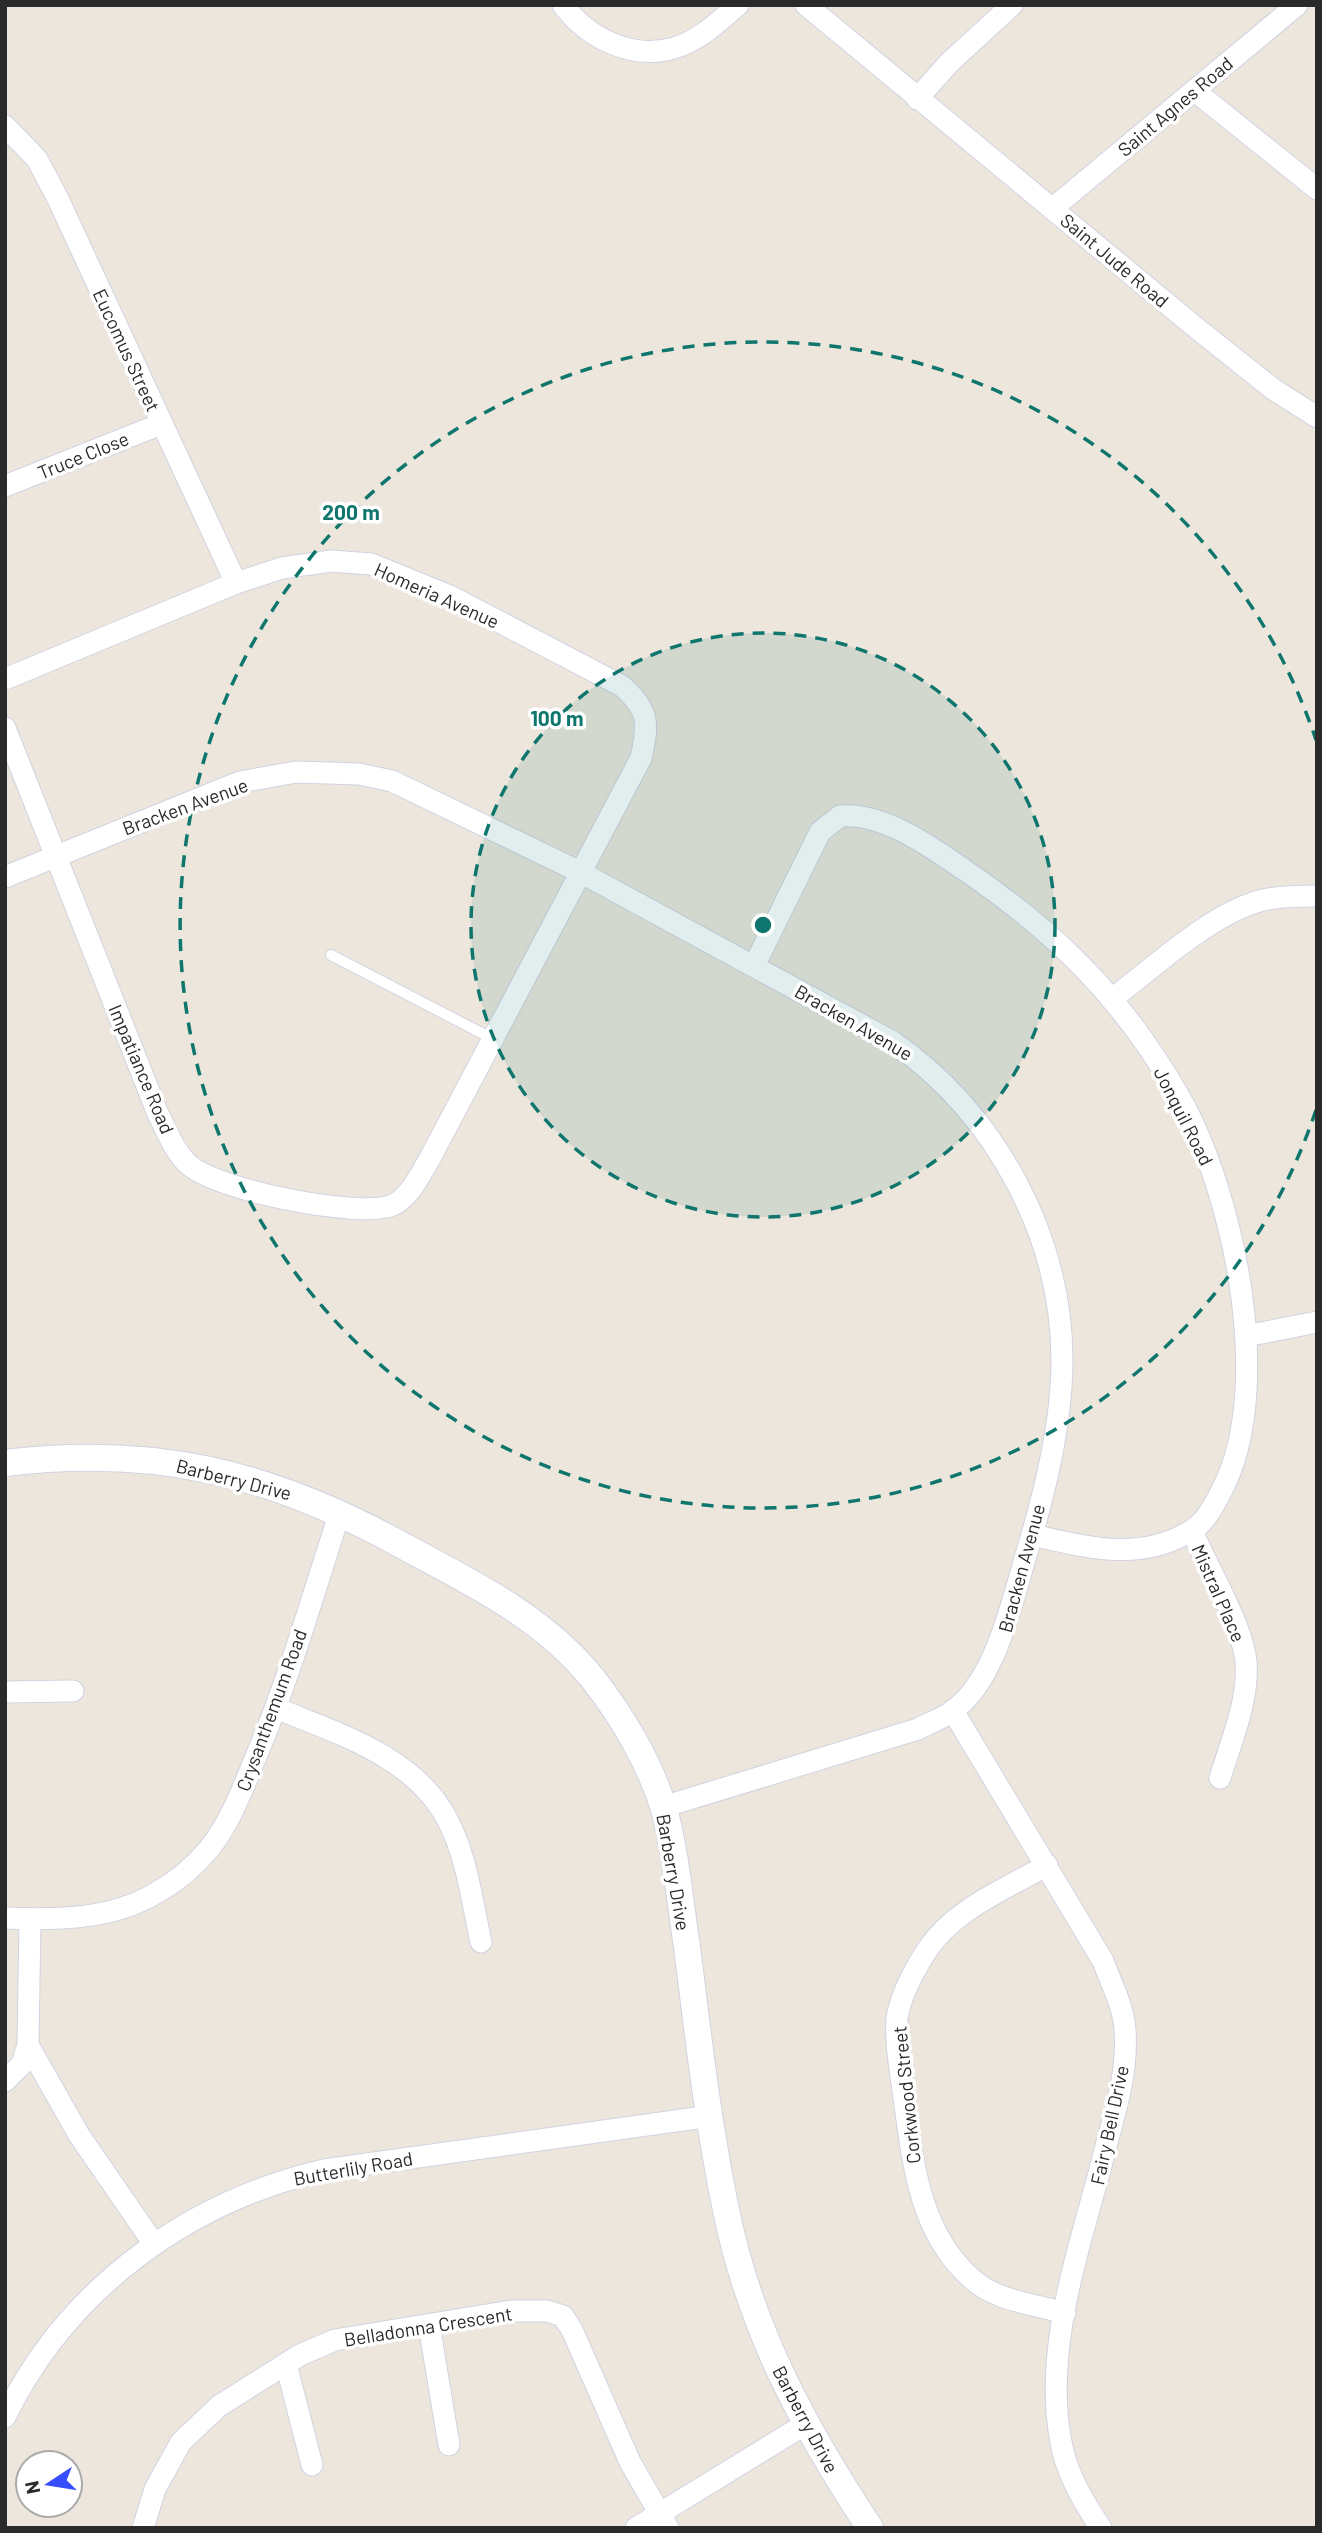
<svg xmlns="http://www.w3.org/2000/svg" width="1322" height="2533" font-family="Barlow,sans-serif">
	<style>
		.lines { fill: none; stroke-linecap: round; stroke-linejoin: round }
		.service-casing { stroke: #d1d3e3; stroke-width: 12 }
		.minor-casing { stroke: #d1d3e3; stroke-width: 23 }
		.tertiary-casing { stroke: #d1d3e3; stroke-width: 28 }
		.service { stroke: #fff; stroke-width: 10 }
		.minor { stroke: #fff; stroke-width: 21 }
		.tertiary { stroke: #fff; stroke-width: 26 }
		.ring { fill: none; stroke: #0f766e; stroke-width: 3.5; stroke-dasharray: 12 9 }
		.labels { text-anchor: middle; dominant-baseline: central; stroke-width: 7; stroke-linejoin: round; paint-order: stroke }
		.street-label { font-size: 19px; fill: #2a2a2a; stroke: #fff }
		.centre { fill: #0f766e; stroke: #fff; stroke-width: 3.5 }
		.ring-label { font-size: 21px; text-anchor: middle; font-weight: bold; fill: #0f766e; stroke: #fff; stroke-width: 7; stroke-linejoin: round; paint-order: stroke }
	</style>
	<rect width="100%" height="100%" fill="#ede6dc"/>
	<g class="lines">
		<defs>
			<polyline id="service" points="331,955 493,1039"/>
			<g id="minor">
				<path d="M563,5C589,39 632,60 674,48C699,41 719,21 738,5"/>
				<polyline points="806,5 1200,331 1273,389 1317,417"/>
				<polyline points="1195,91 1317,189"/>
				<polyline points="917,99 949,63 1012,5"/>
				<polyline points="5,126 37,159 58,199 236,583"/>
				<polyline points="1053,208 1297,5"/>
				<polyline points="5,486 161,424"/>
				<path d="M5,679L236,583L282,568L331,561L371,564L452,597L622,686C649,710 649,723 641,758L429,1160C420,1175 410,1197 393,1205C360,1219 215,1190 188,1164C174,1151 167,1131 158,1114L5,728"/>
				<path d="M5,877L240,782L296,772L359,774L392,781L580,872L893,1042C996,1114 1063,1237 1062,1364C1061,1430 1043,1499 1024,1562C1011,1607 993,1685 951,1712C941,1719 929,1723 918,1729L663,1807"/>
				<path d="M754,966L820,832L840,816C882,812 930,846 963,869C1056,932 1124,999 1180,1098C1234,1194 1275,1388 1222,1490C1214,1505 1205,1524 1189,1532C1138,1562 1087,1547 1032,1535"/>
				<path d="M1113,998C1156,966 1211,913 1263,900C1280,896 1299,896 1317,896"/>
				<polyline points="1246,1336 1317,1322"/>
				<path d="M1192,1531C1207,1566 1243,1626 1246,1662C1249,1700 1231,1742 1220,1778"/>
				<polyline points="5,1692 73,1691"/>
				<path d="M276,1708C338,1734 414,1756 447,1819C467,1856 472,1902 481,1942"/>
				<path d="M953,1711L1103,1961C1111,1983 1124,2007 1125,2031C1128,2070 1116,2109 1106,2146C1083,2240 1042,2344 1061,2442C1066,2473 1083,2502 1101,2528"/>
				<path d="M1047,1865C1006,1889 954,1909 927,1950C915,1969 900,1997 897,2018C895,2044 901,2073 904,2098C913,2162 919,2232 971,2278C995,2301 1034,2304 1065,2313"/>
				<path d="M5,1918C56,1920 111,1920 156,1893C176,1882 194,1867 209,1849C230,1823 242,1790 255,1759C289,1679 313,1595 340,1512"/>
				<polyline points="28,2045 79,2135 154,2244"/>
				<polyline points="5,2081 22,2064 28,2045 30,1919"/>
				<polyline points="429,2325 449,2445"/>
				<polyline points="286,2364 312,2465"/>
				<path d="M5,2417C67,2289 187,2202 324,2170L711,2116"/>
				<polyline points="143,2528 155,2489 181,2442 219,2406 300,2355 335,2340 511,2311 547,2311 563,2316 572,2330 630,2462 668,2528"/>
				<polyline points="636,2528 804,2425"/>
			</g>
			<path id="tertiary" d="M5,1463C152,1445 267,1472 396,1542C467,1581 541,1614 593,1679C622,1716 650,1763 664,1809C676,1853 680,1902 687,1947C698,2035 708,2124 726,2210C750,2329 804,2428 870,2528"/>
		</defs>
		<use href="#service" class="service-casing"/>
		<use href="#minor" class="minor-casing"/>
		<use href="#tertiary" class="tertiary-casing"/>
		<use href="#service" class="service"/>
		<use href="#minor" class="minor"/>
		<use href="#tertiary" class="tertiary"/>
	</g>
	<circle cx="763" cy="925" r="292" fill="#0f766e" fill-opacity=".12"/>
	<g class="ring">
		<circle cx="763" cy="925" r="292"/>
		<path d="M1316 1110A583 583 0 1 1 1316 740"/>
	</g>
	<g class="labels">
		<g class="street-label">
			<text transform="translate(1175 106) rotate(-40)">Saint Agnes Road</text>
			<text transform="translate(1115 260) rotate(40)">Saint Jude Road</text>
			<text transform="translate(127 350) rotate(65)">Eucomus Street</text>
			<text transform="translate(83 455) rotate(-22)">Truce Close</text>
			<text transform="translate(437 595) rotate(24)">Homeria Avenue</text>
			<text transform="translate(185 806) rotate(-20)">Bracken Avenue</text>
			<text transform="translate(854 1022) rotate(30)">Bracken Avenue</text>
			<text transform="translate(142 1069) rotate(67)">Impatiance Road</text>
			<text transform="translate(1184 1116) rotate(63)">Jonquil Road</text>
			<text transform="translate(234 1479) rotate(14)">Barberry Drive</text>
			<text transform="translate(1021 1568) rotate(-75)">Bracken Avenue</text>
			<text transform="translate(1219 1593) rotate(66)">Mistral Place</text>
			<text transform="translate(271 1710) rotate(-70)">Crysanthemum Road</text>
			<text transform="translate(674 1872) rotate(80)">Barberry Drive</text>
			<text transform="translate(906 2095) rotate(-96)">Corkwood Street</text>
			<text transform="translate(1109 2125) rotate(-78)">Fairy Bell Drive</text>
			<text transform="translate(353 2168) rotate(-10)">Butterlily Road</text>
			<text transform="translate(428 2326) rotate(-9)">Belladonna Crescent</text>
			<text transform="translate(806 2419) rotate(62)">Barberry Drive</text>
		</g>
	</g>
	<circle cx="763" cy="925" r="10" class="centre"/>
	<g class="ring-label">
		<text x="351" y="520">200 m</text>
		<text x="557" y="726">100 m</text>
	</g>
	<rect width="1322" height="2533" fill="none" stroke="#2a2a2a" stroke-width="14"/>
	<g transform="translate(49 2484) rotate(258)"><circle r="33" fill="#ffffff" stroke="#aaaaaa" stroke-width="2"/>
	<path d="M0-5L12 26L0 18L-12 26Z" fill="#374efe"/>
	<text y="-10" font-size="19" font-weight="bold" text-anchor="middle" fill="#2a2a2a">N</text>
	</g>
</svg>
